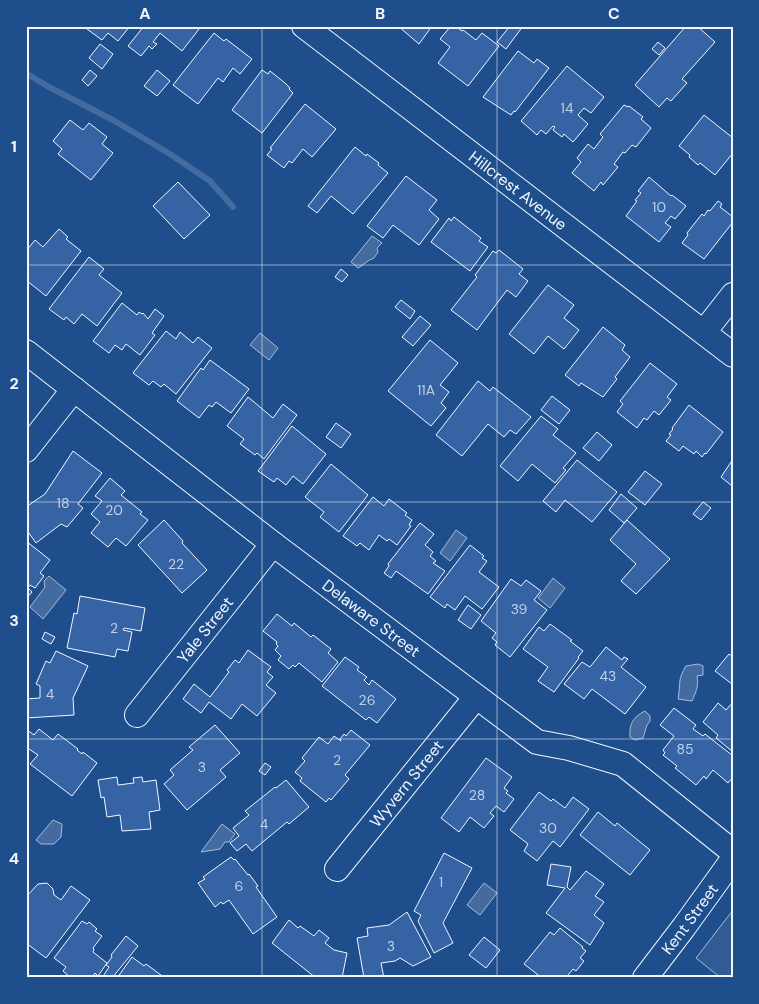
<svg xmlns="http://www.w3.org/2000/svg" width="759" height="1004" font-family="'DM Sans',sans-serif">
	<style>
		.built { fill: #305b95; stroke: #a8bbd7 }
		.water { fill: #446ba0; stroke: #a8bbd7 }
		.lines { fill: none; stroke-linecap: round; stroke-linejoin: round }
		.stream { stroke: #446ba0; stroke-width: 6 }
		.building { fill: #3563a3; stroke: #f2f6ff }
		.minor-casing { stroke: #f2f6ff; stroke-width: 26 }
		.minor { stroke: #1f4e8c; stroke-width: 24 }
		.grid { fill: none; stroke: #f2f6ff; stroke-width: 1; stroke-opacity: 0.55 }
		.labels { text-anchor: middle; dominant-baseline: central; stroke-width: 4; stroke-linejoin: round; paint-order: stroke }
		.number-label { font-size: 14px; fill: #c3d1e8 }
		.street-label { font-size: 16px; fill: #f2f6ff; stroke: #1f4e8c }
		.neatline { fill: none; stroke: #f2f6ff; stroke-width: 2 }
		.grid-label { font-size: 16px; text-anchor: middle; font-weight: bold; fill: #f2f6ff }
	</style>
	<rect width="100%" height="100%" fill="#1f4e8c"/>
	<polygon class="built" points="733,910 733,978 721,978 696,958"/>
	<g class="water">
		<path d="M372,236L382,243L377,248L378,252L374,258C367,260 364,265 358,268L351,262Z"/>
		<polygon points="260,333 278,348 269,360 250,345"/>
		<polygon points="456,530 467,538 450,561 440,553"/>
		<polygon points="49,576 66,590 43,619 30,607 45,587 44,581"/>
		<polygon points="553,578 565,588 550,608 538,598"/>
		<path d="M698,664L703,666V675L697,676C699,685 696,692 692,701L678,699C681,684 677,680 686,666Z"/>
		<path d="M645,711L650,716V721L647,725L643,738L635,740L630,737C629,724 633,717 645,711Z"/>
		<polygon points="53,820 62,824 61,837 54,844 41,844 36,840"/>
		<polygon points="222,824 235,834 229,842 225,842 220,849 201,852"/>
		<polygon points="484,883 497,893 480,915 467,905"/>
	</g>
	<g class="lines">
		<polyline class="stream" points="26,73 47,86 113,120 170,154 210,181 233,207"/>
	</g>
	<g class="building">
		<polygon points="89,26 130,26 118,41 108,33 102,40 87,29"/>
		<polygon points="144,26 195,26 199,29 182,51 160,33 153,42 157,44 152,49 149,46 141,56 128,46"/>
		<polygon points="398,26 432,26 419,44"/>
		<polygon points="451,26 455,26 462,31 463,30 476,40 482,33 499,46 468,86 438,63 450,47 440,39"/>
		<polygon points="510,26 523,26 506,49 497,42"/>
		<polygon points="686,26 697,26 715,42 682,79 687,83 671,101 667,98 659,107 635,85"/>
		<polygon points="214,33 224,41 226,39 252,59 240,74 233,68 223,82 218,78 198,104 173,85"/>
		<polygon points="658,42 665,48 659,55 652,49"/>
		<polygon points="100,44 113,54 102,69 89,58"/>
		<polygon points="518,51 534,63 537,59 549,68 515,112 514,111 511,115 483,97"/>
		<polygon points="567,66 604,97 591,113 584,108 578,115 588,124 573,142 564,134 562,137 553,130 555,127 553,126 546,134 541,130 537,135 521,121"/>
		<polygon points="90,70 97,76 88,86 82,80"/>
		<polygon points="157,70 170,81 157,96 144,86"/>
		<polygon points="262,70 268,74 270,71 285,83 290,88 289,89 293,93 262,133 232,110"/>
		<polygon points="305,104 336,129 312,157 303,149 292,163 289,161 284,168 267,155 272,149 270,148"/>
		<polygon points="624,105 628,107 629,106 643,117 641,119 651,128 636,147 632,145 625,153 623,152 614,164 618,167 603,185 601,182 594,191 572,173 581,162 577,158 588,144 594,149 603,137 600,134"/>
		<polygon points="704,115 733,138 733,153 715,175 700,163 698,165 689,157 690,155 679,146"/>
		<polygon points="70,120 83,130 89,123 107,137 102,144 113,153 91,180 58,154 62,149 53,141"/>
		<polygon points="355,147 366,156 367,154 379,163 378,165 388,173 353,214 331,196 317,213 308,206"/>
		<polygon points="406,176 437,200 429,210 439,219 419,245 393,225 383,238 367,226"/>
		<polygon points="649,177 671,196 672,195 686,206 675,219 671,216 665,223 671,227 659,242 626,216 637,201 635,200 641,193 638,191"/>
		<polygon points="178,182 210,215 184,239 153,206"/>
		<polygon points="718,201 722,204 720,207 733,217 733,222 704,259 682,243 688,235 687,233 702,214 704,216 708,210 710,211"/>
		<polygon points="454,217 481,238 479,241 488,247 470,271 431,242 449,218 451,221"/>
		<polygon points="59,229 68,237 66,239 81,251 46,296 26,280 26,251 35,240 43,247"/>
		<polygon points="499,250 523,269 519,274 528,281 516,297 507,290 477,330 451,310 477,277 475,275 493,251 496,253"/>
		<polygon points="89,257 104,269 99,275 122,293 97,326 82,314 74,324 66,317 64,320 49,309"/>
		<polygon points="341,269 348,275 342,282 335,277"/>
		<polygon points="548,285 574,305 564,318 579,330 564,349 548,336 534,354 509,334"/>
		<polygon points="401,300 415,311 410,319 395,307"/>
		<polygon points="122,303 137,315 139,312 142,314 143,313 148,319 155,309 164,316 152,333 155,335 140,355 126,344 122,350 115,345 109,353 93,341"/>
		<polygon points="420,316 431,325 413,346 402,337"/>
		<polygon points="603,327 625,345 622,350 630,357 615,377 617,379 603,397 581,383 579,386 565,375"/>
		<polygon points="166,331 176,339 180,332 193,343 198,337 212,348 176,394 164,384 161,387 153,381 149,385 133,373"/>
		<polygon points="430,340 458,363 440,385 449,392 441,403 446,408 431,426 388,391"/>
		<polygon points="210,360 249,389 231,413 216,402 212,407 209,405 199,418 177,401 201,368 203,370"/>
		<polygon points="650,363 677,384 667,397 671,400 659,415 654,411 647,420 644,418 637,428 617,412 623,404 620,401"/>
		<polygon points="478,381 490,391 493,387 531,417 516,434 510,430 504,437 488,424 462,456 436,435"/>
		<polygon points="552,396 570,410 559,424 541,410"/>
		<polygon points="248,397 273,418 283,404 297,415 264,459 257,453 255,455 240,444 244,439 227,426"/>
		<polygon points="689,405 723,432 706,454 705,453 702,457 696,451 694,454 683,446 679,451 666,441 671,435 669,434 673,429 672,428"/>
		<polygon points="541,416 558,429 553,435 576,453 563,468 566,470 555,483 532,464 518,481 500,466"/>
		<polygon points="336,423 351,434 341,448 326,437"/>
		<polygon points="292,426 326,454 303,484 293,476 286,485 277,478 274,482 258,471"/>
		<polygon points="597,432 612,445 599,461 583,448"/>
		<polygon points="73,451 102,473 78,504 83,508 67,527 61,524 36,543 26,529 26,507 45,494"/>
		<polygon points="733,459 733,485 732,486 721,477"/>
		<polygon points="577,460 617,492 592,522 565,500 556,512 543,501"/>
		<polygon points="331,464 368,495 339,532 320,517 324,512 305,497"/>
		<polygon points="645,471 662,484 645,505 628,492"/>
		<polygon points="110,478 125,491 121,495 142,512 140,514 148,520 126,546 116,538 108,547 91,533 100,522 91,514 102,501 95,496"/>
		<polygon points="621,494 637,508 624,523 609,510"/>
		<polygon points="373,497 384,506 389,499 407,513 405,515 412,520 409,525 411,526 397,545 389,539 387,541 379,535 369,550 360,543 357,546 343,536"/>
		<polygon points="703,502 711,508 701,520 693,514"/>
		<polygon points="164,520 183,541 182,543 207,570 182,593 138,545"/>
		<polygon points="627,520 670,559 636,594 621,581 636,564 610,540"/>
		<polygon points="420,523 434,534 425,545 433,552 430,556 436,561 433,563 445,571 428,594 396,571 391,578 384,573 389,566 388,564"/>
		<polygon points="26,541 50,560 40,573 44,576 35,588 30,585 28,588 32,592 26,599"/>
		<polygon points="470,545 484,556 482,558 487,561 479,572 499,587 482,609 465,596 455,610 447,604 445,608 430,597"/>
		<polygon points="511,579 521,586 526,580 541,591 534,600 547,610 510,657 495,645 497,642 492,638 496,633 481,621"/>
		<polygon points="80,596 145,608 141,631 124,628 123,630 132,632 128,651 117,649 115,657 67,648 74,613 77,614"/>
		<polygon points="468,605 481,615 471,629 458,620"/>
		<polygon points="277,614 292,626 294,623 311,637 313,635 331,649 328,653 338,662 322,682 299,663 295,667 293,665 289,669 278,660 281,656 275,650 278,646 276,644 277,642 263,631"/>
		<polygon points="550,624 572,640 570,641 583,651 578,657 579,658 554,692 538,681 548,667 523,649 539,627 544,631"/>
		<polygon points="45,632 55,637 51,644 42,639"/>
		<polygon points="606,647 622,660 624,657 628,659 621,667 646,687 625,714 592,689 584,699 564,684 582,662 590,667"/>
		<polygon points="248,650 271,667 267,672 273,677 266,685 276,693 257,716 242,704 231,719 209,702 201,713 183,699 194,684 210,697 229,672 227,670 235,660 239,663"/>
		<polygon points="56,651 88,666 73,698 74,715 26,718 26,699 40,698 40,686 36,684 46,661 50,663"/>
		<polygon points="729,654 733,657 732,684 715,671"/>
		<polygon points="345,657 359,667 357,670 367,677 364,680 369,685 372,680 396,699 377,723 369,717 366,720 322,686"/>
		<polygon points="733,702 733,752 716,738 718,735 703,722 718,703 726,710"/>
		<polygon points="674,708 696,725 693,729 703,736 705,734 733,756 733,777 728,783 713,770 706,779 704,776 696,785 675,768 677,766 663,755 665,753 663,750 674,736 660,725"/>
		<polygon points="215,725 240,753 220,770 226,777 187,810 164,784 174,775 170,770 193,750 189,747"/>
		<polygon points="26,729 34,735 39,729 53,740 58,734 78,749 77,750 82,754 83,752 97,763 72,796 30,764 38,755 26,747"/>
		<polygon points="351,730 370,745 345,775 349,779 331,800 329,798 326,802 300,781 302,778 295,772 305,761 302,758 319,737 328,744 334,736 341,741 340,739 344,734 346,736"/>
		<polygon points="486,758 512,777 504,788 508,791 506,793 514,799 504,812 496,806 490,813 494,816 484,828 470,817 459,832 441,818"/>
		<polygon points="265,763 271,767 265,775 259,771"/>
		<polygon points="117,777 118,785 134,783 133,778 142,777 143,782 156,780 160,810 149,812 151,829 122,831 120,815 107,817 104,797 101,798 98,780"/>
		<polygon points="286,780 309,807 289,824 287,822 252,851 246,844 237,851 230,843 239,836 233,828 249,815 245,811 275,787 276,788"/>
		<polygon points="539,792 551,801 553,799 565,808 573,797 589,809 560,847 553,841 537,861 524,851 528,844 510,830"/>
		<polygon points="598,812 615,826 617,823 650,850 630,875 580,835"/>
		<polygon points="444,853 472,868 443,923 453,943 434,953 418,921 421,915 414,911"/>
		<polygon points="231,857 234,860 235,859 248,875 249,874 258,886 256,887 277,917 253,934 229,900 223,904 221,902 215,907 198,883 205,879 203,877"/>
		<polygon points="551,864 571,867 567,887 570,890 586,871 604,884 595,896 604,902 594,915 604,923 590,945 546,913 565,888 547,885"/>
		<polygon points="47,883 53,889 54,895 61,900 71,886 90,900 46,958 26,943 26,897 38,884"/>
		<polygon points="407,912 431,957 413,966 400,958 395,961 381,963 384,978 364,978 357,938 368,936 367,928 389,925"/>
		<polygon points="289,920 298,928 300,926 314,936 319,930 329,938 325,943 334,950 347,953 342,978 316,978 272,943"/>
		<polygon points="82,921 87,924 89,922 97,929 95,931 102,936 93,948 94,949 93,952 107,963 98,976 95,973 92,978 71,978 63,971 66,967 54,958"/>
		<polygon points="560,928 583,947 582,948 586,951 580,958 584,961 576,971 573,969 568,975 570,978 542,978 524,964 550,932 554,935"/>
		<polygon points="126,936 138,946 112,978 102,978 109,967 106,965 112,957 111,955"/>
		<polygon points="484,937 500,950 486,968 469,955"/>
		<polygon points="132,957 144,966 146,964 165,978 117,978"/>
	</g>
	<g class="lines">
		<defs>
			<g id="minor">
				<path id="s1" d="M304,26L733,355"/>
				<polyline points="704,332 733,295"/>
				<path id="s2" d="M26,352L273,544L537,742L569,748L623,764L733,852"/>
				<polyline points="26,450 74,389"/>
				<path id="s3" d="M137,715L273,544"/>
				<path id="s4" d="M337,869L476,697"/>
				<path id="s5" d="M645,978L684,927L733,859"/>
			</g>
		</defs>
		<use href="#minor" class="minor-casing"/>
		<use href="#minor" class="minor"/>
	</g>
	<path class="grid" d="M262,26V978M497,26V978M26,265H733M26,502H733M26,739H733"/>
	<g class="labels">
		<g class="number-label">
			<text x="567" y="108">14</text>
			<text x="659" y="207">10</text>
			<text x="426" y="390">11A</text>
			<text x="63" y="503">18</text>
			<text x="114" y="510">20</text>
			<text x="176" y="564">22</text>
			<text x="519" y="609">39</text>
			<text x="114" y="628">2</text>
			<text x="608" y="676">43</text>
			<text x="50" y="694">4</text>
			<text x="367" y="700">26</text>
			<text x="685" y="749">85</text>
			<text x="337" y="760">2</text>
			<text x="202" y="767">3</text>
			<text x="477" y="795">28</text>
			<text x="264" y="824">4</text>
			<text x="548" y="828">30</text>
			<text x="441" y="882">1</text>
			<text x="239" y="886">6</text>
			<text x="391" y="946">3</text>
		</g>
		<g class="street-label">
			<text stroke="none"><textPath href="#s1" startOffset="270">Hillcrest Avenue</textPath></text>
			<text stroke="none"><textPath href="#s2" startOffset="436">Delaware Street</textPath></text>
			<text stroke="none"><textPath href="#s3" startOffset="109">Yale Street</textPath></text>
			<text stroke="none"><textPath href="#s4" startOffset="110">Wyvern Street</textPath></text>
			<text stroke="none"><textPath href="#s5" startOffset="74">Kent Street</textPath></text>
		</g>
	</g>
	<rect width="759" height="1004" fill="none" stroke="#1f4e8c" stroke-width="55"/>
	<rect x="28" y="28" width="704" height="948" class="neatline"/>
	<g class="grid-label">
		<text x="145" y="19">A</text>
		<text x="380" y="19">B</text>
		<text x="614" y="19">C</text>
		<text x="14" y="152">1</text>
		<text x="14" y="389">2</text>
		<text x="14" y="626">3</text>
		<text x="14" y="864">4</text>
	</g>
</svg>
